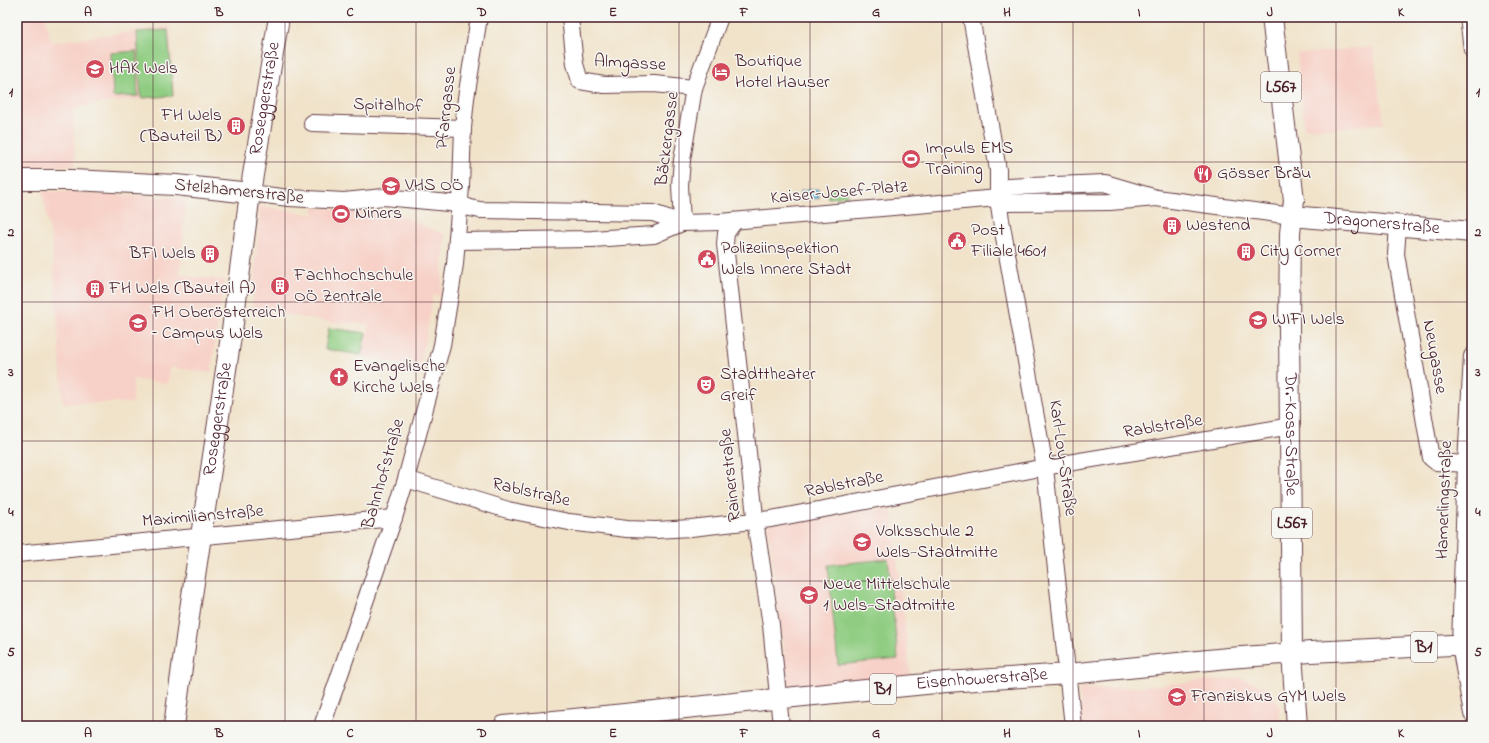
<svg xmlns="http://www.w3.org/2000/svg" width="1489" height="743" font-family="'Indie Flower',sans-serif">
	<style>
		.built { fill: #f7d1c7 }
		.green { fill: #90cd82; stroke: #6d7656 }
		.water { fill: #69c5e7; stroke: #5a7289 }
		.lines { fill: none; stroke-linecap: round; stroke-linejoin: round }
		.minor-casing { stroke: #633c43; stroke-width: 18 }
		.major-casing { stroke: #633c43; stroke-width: 22 }
		.minor { stroke: #fff; stroke-width: 16 }
		.major { stroke: #fff; stroke-width: 20 }
		.grid { fill: none; stroke: #4a1f2b; stroke-width: 1; stroke-opacity: 0.55 }
		.labels { text-anchor: middle; dominant-baseline: central; stroke-width: 3; stroke-linejoin: round; paint-order: stroke }
		.shield { fill: #f6f6f2; stroke: #7e6067; stroke-width: 1 }
		.shield-label { font-size: 17px; font-weight: bold; fill: #4a1f2b }
		.poi-label { font-size: 18px; fill: #4a1f2b; stroke: #f6f6f2; text-anchor: start }
		.street-label { font-size: 18px; fill: #4a1f2b; stroke: #f6f6f2 }
		.neatline { fill: none; stroke: #4a1f2b; stroke-width: 1.5 }
		.grid-label { font-size: 13px; text-anchor: middle; font-weight: bold; fill: #4a1f2b }
	</style>
	<rect width="100%" height="100%" fill="#f6f6f2"/>
	<filter id="ink" filterUnits="userSpaceOnUse"><feTurbulence type="fractalNoise" baseFrequency=".025" numOctaves="2"/><feDisplacementMap in="SourceGraphic" scale="8" xChannelSelector="R" yChannelSelector="G"/><feConvolveMatrix kernelMatrix="1 2 1 2 8 2 1 2 1" color-interpolation-filters="sRGB"/></filter>
	<filter id="wash" filterUnits="userSpaceOnUse"><feTurbulence type="fractalNoise" baseFrequency=".012" numOctaves="4" result="noise"/><feDisplacementMap in="SourceGraphic" scale="16" xChannelSelector="R" yChannelSelector="G"/><feGaussianBlur stdDeviation="0.9" result="paint"/><feColorMatrix in="noise" values="0 0 0 0 0 0 0 0 0 0 0 0 0 0 0 0 0 1.4 0 .05"/><feComposite in="paint" operator="in"/></filter>
	<g filter="url(#wash)">
		<rect width="100%" height="100%" fill="#f1e3ca"/>
		<g class="built">
			<polygon points="17,17 45,17 51,42 170,27 174,96 100,103 72,110 76,165 17,168"/>
			<polygon points="1373,47 1384,124 1361,125 1332,129 1304,128 1297,54"/>
			<polygon points="42,191 186,198 180,275 224,280 211,373 170,367 168,384 133,379 133,403 63,403 52,243"/>
			<polygon points="260,206 313,215 314,207 402,216 445,235 441,296 433,295 427,332 419,368 362,356 369,324 330,322 252,309"/>
			<polygon points="891,507 911,678 789,693 768,524"/>
			<polygon points="1240,678 1267,687 1279,706 1280,726 1082,726 1079,689 1136,687"/>
		</g>
		<g class="green">
			<polygon points="168,30 173,96 141,98 137,32"/>
			<polygon points="136,51 138,96 113,97 111,53"/>
			<polygon points="845,187 848,196 828,198 827,189"/>
			<polygon points="329,328 366,333 361,355 325,349"/>
			<polygon points="888,559 898,659 838,665 828,565"/>
		</g>
		<polygon class="water" points="818,189 819,198 801,200 801,191"/>
	</g>
	<g filter="url(#ink)">
		<g class="lines">
			<defs>
				<g id="minor">
					<polyline points="570,17 575,64 580,81 604,85 654,84 694,88"/>
					<polyline points="971,17 998,170 998,198 1001,220 1045,468 1073,726"/>
					<polyline points="1468,17 1472,50"/>
					<polyline points="312,123 463,128"/>
					<polyline points="250,193 289,198 344,201 384,197 460,204 470,208 480,210 653,213 682,223 720,222 998,198 1009,203 1110,202 1156,198"/>
					<polyline points="998,198 1008,187 1105,183 1156,198 1292,216"/>
					<polyline points="734,222 726,233 725,244 757,534 771,625 781,726"/>
					<polyline points="682,223 680,185 682,160 694,88 720,17"/>
					<polyline points="1398,226 1396,254 1431,458 1436,462 1466,464"/>
					<polyline points="457,241 592,239 654,235 682,223"/>
					<polyline points="1472,356 1466,464 1460,645 1472,714"/>
					<polyline points="406,479 508,510 569,522 627,529 656,530 691,528 771,519 1056,465 1291,426"/>
					<polyline points="17,554 394,518"/>
					<polyline points="322,726 394,518 406,479 442,345 455,264 461,186 463,128 466,98 479,17"/>
				</g>
				<g id="major">
					<path id="s1" d="M1272,17L1294,200L1290,233L1289,326L1292,653L1297,726"/>
					<polyline points="17,180 72,180 176,185 250,193"/>
					<path id="s2" d="M1292,216L1472,232"/>
					<path id="s3" d="M174,726L190,609L233,323L250,193L279,17"/>
					<path id="s4" d="M504,726L946,682L1068,674L1228,658L1311,652L1472,644"/>
				</g>
			</defs>
			<use href="#minor" class="minor-casing"/>
			<use href="#major" class="major-casing"/>
			<use href="#minor" class="minor"/>
			<use href="#major" class="major"/>
		</g>
	</g>
	<path class="grid" d="M153,17V726M285,17V726M416,17V726M547,17V726M679,17V726M810,17V726M942,17V726M1073,17V726M1204,17V726M1336,17V726M17,162H1472M17,302H1472M17,441H1472M17,581H1472"/>
	<defs>
		<symbol id="school-disc" viewBox="-11 -11 22 22"><circle r="9.5" fill="#d1495b" stroke="#f6f6f2"/><path d="M0-5L7-2L0 1L-7-2ZM-4 1L0 2.5L4 1V4Q0 6-4 4Z" fill="#fff"/></symbol>
		<symbol id="hotel-disc" viewBox="-11 -11 22 22"><circle r="9.5" fill="#d1495b" stroke="#f6f6f2"/><path d="M-6-4.5h1.5V1H6V5H4.5V3h-9V5H-6ZM-4 0a1.8 1.8 0 1 1 3.6 0ZM.5 0V-2.5h3Q6-2.5 6 0Z" fill="#fff"/></symbol>
		<symbol id="building-disc" viewBox="-11 -11 22 22"><circle r="9.5" fill="#d1495b" stroke="#f6f6f2"/><path d="M-4-6H4V6H1V3H-1V6H-4ZM-2.5-4.3h1.7v1.8h-1.7ZM.8-4.3h1.7v1.8H.8ZM-2.5-1h1.7V.8h-1.7ZM.8-1h1.7V.8H.8Z" fill="#fff"/></symbol>
		<symbol id="stadium-disc" viewBox="-11 -11 22 22"><circle r="9.5" fill="#d1495b" stroke="#f6f6f2"/><path d="M0-5a6.5 5 0 1 0 0 10a6.5 5 0 1 0 0-10ZM-3.5-1.8h7v3.6h-7Z" fill="#fff"/></symbol>
		<symbol id="restaurant-disc" viewBox="-11 -11 22 22"><circle r="9.5" fill="#d1495b" stroke="#f6f6f2"/><path d="M-5-6h1v4h1v-4h1v4h1v-4h1v5L-1.5 .5V6h-2V.5L-5-1ZM5-6V6H3V1.5H1.5Q1.5-4 5-6Z" fill="#fff"/></symbol>
		<symbol id="civic-disc" viewBox="-11 -11 22 22"><circle r="9.5" fill="#d1495b" stroke="#f6f6f2"/><path d="M-.6-6.5H3V-4.5H.6V-3L4-1V1h2V6H-6V1h2V-1L-.6-3ZM-1.2 2.5V6h2.4V2.5Z" fill="#fff"/></symbol>
		<symbol id="university-disc" viewBox="-11 -11 22 22"><circle r="9.5" fill="#d1495b" stroke="#f6f6f2"/><path d="M0-5L7-2L0 1L-7-2ZM-4 1L0 2.5L4 1V4Q0 6-4 4Z" fill="#fff"/></symbol>
		<symbol id="church-disc" viewBox="-11 -11 22 22"><circle r="9.5" fill="#d1495b" stroke="#f6f6f2"/><path d="M-1.2-6h2.4v3.5h3.3v2.4h-3.3V6h-2.4V-.1h-3.3v-2.4h3.3Z" fill="#fff"/></symbol>
		<symbol id="theatre-disc" viewBox="-11 -11 22 22"><circle r="9.5" fill="#d1495b" stroke="#f6f6f2"/><path d="M-5-5.5Q0-4 5-5.5V0Q5 5 0 6Q-5 5-5 0ZM-3.3-2.5H-1v1.5H-3.3ZM1-2.5H3.3v1.5H1ZM-2.8 1Q0 5.5 2.8 1Z" fill="#fff"/></symbol>
	</defs>
	<g fill-rule="evenodd">
		<use href="#school-disc" x="84" y="58" width="22" height="22"/>
		<use href="#hotel-disc" x="710" y="61" width="22" height="22"/>
		<use href="#building-disc" x="225" y="115" width="22" height="22"/>
		<use href="#stadium-disc" x="900" y="148" width="22" height="22"/>
		<use href="#restaurant-disc" x="1192" y="163" width="22" height="22"/>
		<use href="#school-disc" x="380" y="175" width="22" height="22"/>
		<use href="#stadium-disc" x="330" y="203" width="22" height="22"/>
		<use href="#building-disc" x="1161" y="215" width="22" height="22"/>
		<use href="#civic-disc" x="946" y="230" width="22" height="22"/>
		<use href="#building-disc" x="1235" y="241" width="22" height="22"/>
		<use href="#building-disc" x="199" y="243" width="22" height="22"/>
		<use href="#civic-disc" x="696" y="248" width="22" height="22"/>
		<use href="#building-disc" x="269" y="275" width="22" height="22"/>
		<use href="#building-disc" x="84" y="278" width="22" height="22"/>
		<use href="#school-disc" x="1247" y="309" width="22" height="22"/>
		<use href="#university-disc" x="127" y="312" width="22" height="22"/>
		<use href="#church-disc" x="328" y="366" width="22" height="22"/>
		<use href="#theatre-disc" x="695" y="374" width="22" height="22"/>
		<use href="#school-disc" x="851" y="531" width="22" height="22"/>
		<use href="#school-disc" x="798" y="584" width="22" height="22"/>
		<use href="#school-disc" x="1166" y="686" width="22" height="22"/>
	</g>
	<g class="labels">
		<g class="shield">
			<rect x="1261" y="72" width="40" height="30" rx="3"/>
			<rect x="1272" y="508" width="40" height="30" rx="3"/>
			<rect x="1411" y="632" width="26" height="30" rx="3"/>
			<rect x="870" y="674" width="26" height="30" rx="3"/>
		</g>
		<g class="shield-label">
			<text x="1281" y="87">L567</text>
			<text x="1292" y="523">L567</text>
			<text x="1424" y="647">B1</text>
			<text x="883" y="689">B1</text>
		</g>
		<g class="poi-label">
			<text x="735" y="62">Boutique<tspan x="735" dy="21">Hotel Hauser</tspan></text>
			<text x="109" y="69">HAK Wels</text>
			<text x="222" y="116" text-anchor="end">FH Wels<tspan x="222" dy="21">(Bauteil B)</tspan></text>
			<text x="925" y="149">Impuls EMS<tspan x="925" dy="21">Training</tspan></text>
			<text x="1217" y="174">Gösser Bräu</text>
			<text x="405" y="186">VHS OÖ</text>
			<text x="355" y="214">Niners</text>
			<text x="1186" y="226">Westend</text>
			<text x="971" y="231">Post<tspan x="971" dy="21">Filiale 4601</tspan></text>
			<text x="721" y="249">Polizeiinspektion<tspan x="721" dy="21">Wels Innere Stadt</tspan></text>
			<text x="1260" y="252">City Corner</text>
			<text x="196" y="254" text-anchor="end">BFI Wels</text>
			<text x="294" y="276">Fachhochschule<tspan x="294" dy="21">OÖ Zentrale</tspan></text>
			<text x="109" y="289">FH Wels (Bauteil A)</text>
			<text x="152" y="313">FH Oberösterreich<tspan x="152" dy="21">– Campus Wels</tspan></text>
			<text x="1272" y="320">WIFI Wels</text>
			<text x="353" y="367">Evangelische<tspan x="353" dy="21">Kirche Wels</tspan></text>
			<text x="720" y="375">Stadttheater<tspan x="720" dy="21">Greif</tspan></text>
			<text x="876" y="532">Volksschule 2<tspan x="876" dy="21">Wels-Stadtmitte</tspan></text>
			<text x="823" y="585">Neue Mittelschule<tspan x="823" dy="21">1 Wels-Stadtmitte</tspan></text>
			<text x="1191" y="697">Franziskus GYM Wels</text>
		</g>
		<g class="street-label">
			<text transform="translate(630 64) rotate(3)">Almgasse</text>
			<text stroke="none"><textPath href="#s3" startOffset="634">Roseggerstraße</textPath></text>
			<text transform="translate(388 106) rotate(2)">Spitalhof</text>
			<text transform="translate(447 108) rotate(-84)">Pfarrgasse</text>
			<text transform="translate(668 139) rotate(-83)">Bäckergasse</text>
			<text transform="translate(239 192) rotate(6)">Stelzhamerstraße</text>
			<text transform="translate(839 193) rotate(-5)">Kaiser-Josef-Platz</text>
			<text stroke="none"><textPath href="#s2" startOffset="90">Dragonerstraße</textPath></text>
			<text transform="translate(1434 357) rotate(80)">Neugasse</text>
			<text stroke="none"><textPath href="#s3" startOffset="310">Roseggerstraße</textPath></text>
			<text transform="translate(1163 427) rotate(-9)">Rablstraße</text>
			<text stroke="none"><textPath href="#s1" startOffset="419">Dr.-Koss-Straße</textPath></text>
			<text transform="translate(1062 458) rotate(82)">Karl-Loy-Straße</text>
			<text transform="translate(384 474) rotate(-74)">Bahnhofstraße</text>
			<text transform="translate(731 475) rotate(-96)">Rainerstraße</text>
			<text transform="translate(844 485) rotate(-11)">Rablstraße</text>
			<text transform="translate(531 493) rotate(13)">Rablstraße</text>
			<text transform="translate(1445 500) rotate(-88)">Hamerlingstraße</text>
			<text transform="translate(203 517) rotate(-5)">Maximilianstraße</text>
			<text stroke="none"><textPath href="#s4" startOffset="480">Eisenhowerstraße</textPath></text>
		</g>
	</g>
	<rect width="1489" height="743" fill="none" stroke="#f6f6f2" stroke-width="44"/>
	<rect x="22" y="22" width="1445" height="699" class="neatline"/>
	<g class="grid-label">
		<text x="88" y="16">A</text>
		<text x="219" y="16">B</text>
		<text x="350" y="16">C</text>
		<text x="482" y="16">D</text>
		<text x="613" y="16">E</text>
		<text x="744" y="16">F</text>
		<text x="876" y="16">G</text>
		<text x="1007" y="16">H</text>
		<text x="1139" y="16">I</text>
		<text x="1270" y="16">J</text>
		<text x="1401" y="16">K</text>
		<text x="11" y="96">1</text>
		<text x="1478" y="96">1</text>
		<text x="11" y="236">2</text>
		<text x="1478" y="236">2</text>
		<text x="11" y="376">3</text>
		<text x="1478" y="376">3</text>
		<text x="11" y="516">4</text>
		<text x="1478" y="516">4</text>
		<text x="11" y="656">5</text>
		<text x="1478" y="656">5</text>
		<text x="88" y="737">A</text>
		<text x="219" y="737">B</text>
		<text x="350" y="737">C</text>
		<text x="482" y="737">D</text>
		<text x="613" y="737">E</text>
		<text x="744" y="737">F</text>
		<text x="876" y="737">G</text>
		<text x="1007" y="737">H</text>
		<text x="1139" y="737">I</text>
		<text x="1270" y="737">J</text>
		<text x="1401" y="737">K</text>
	</g>
</svg>
